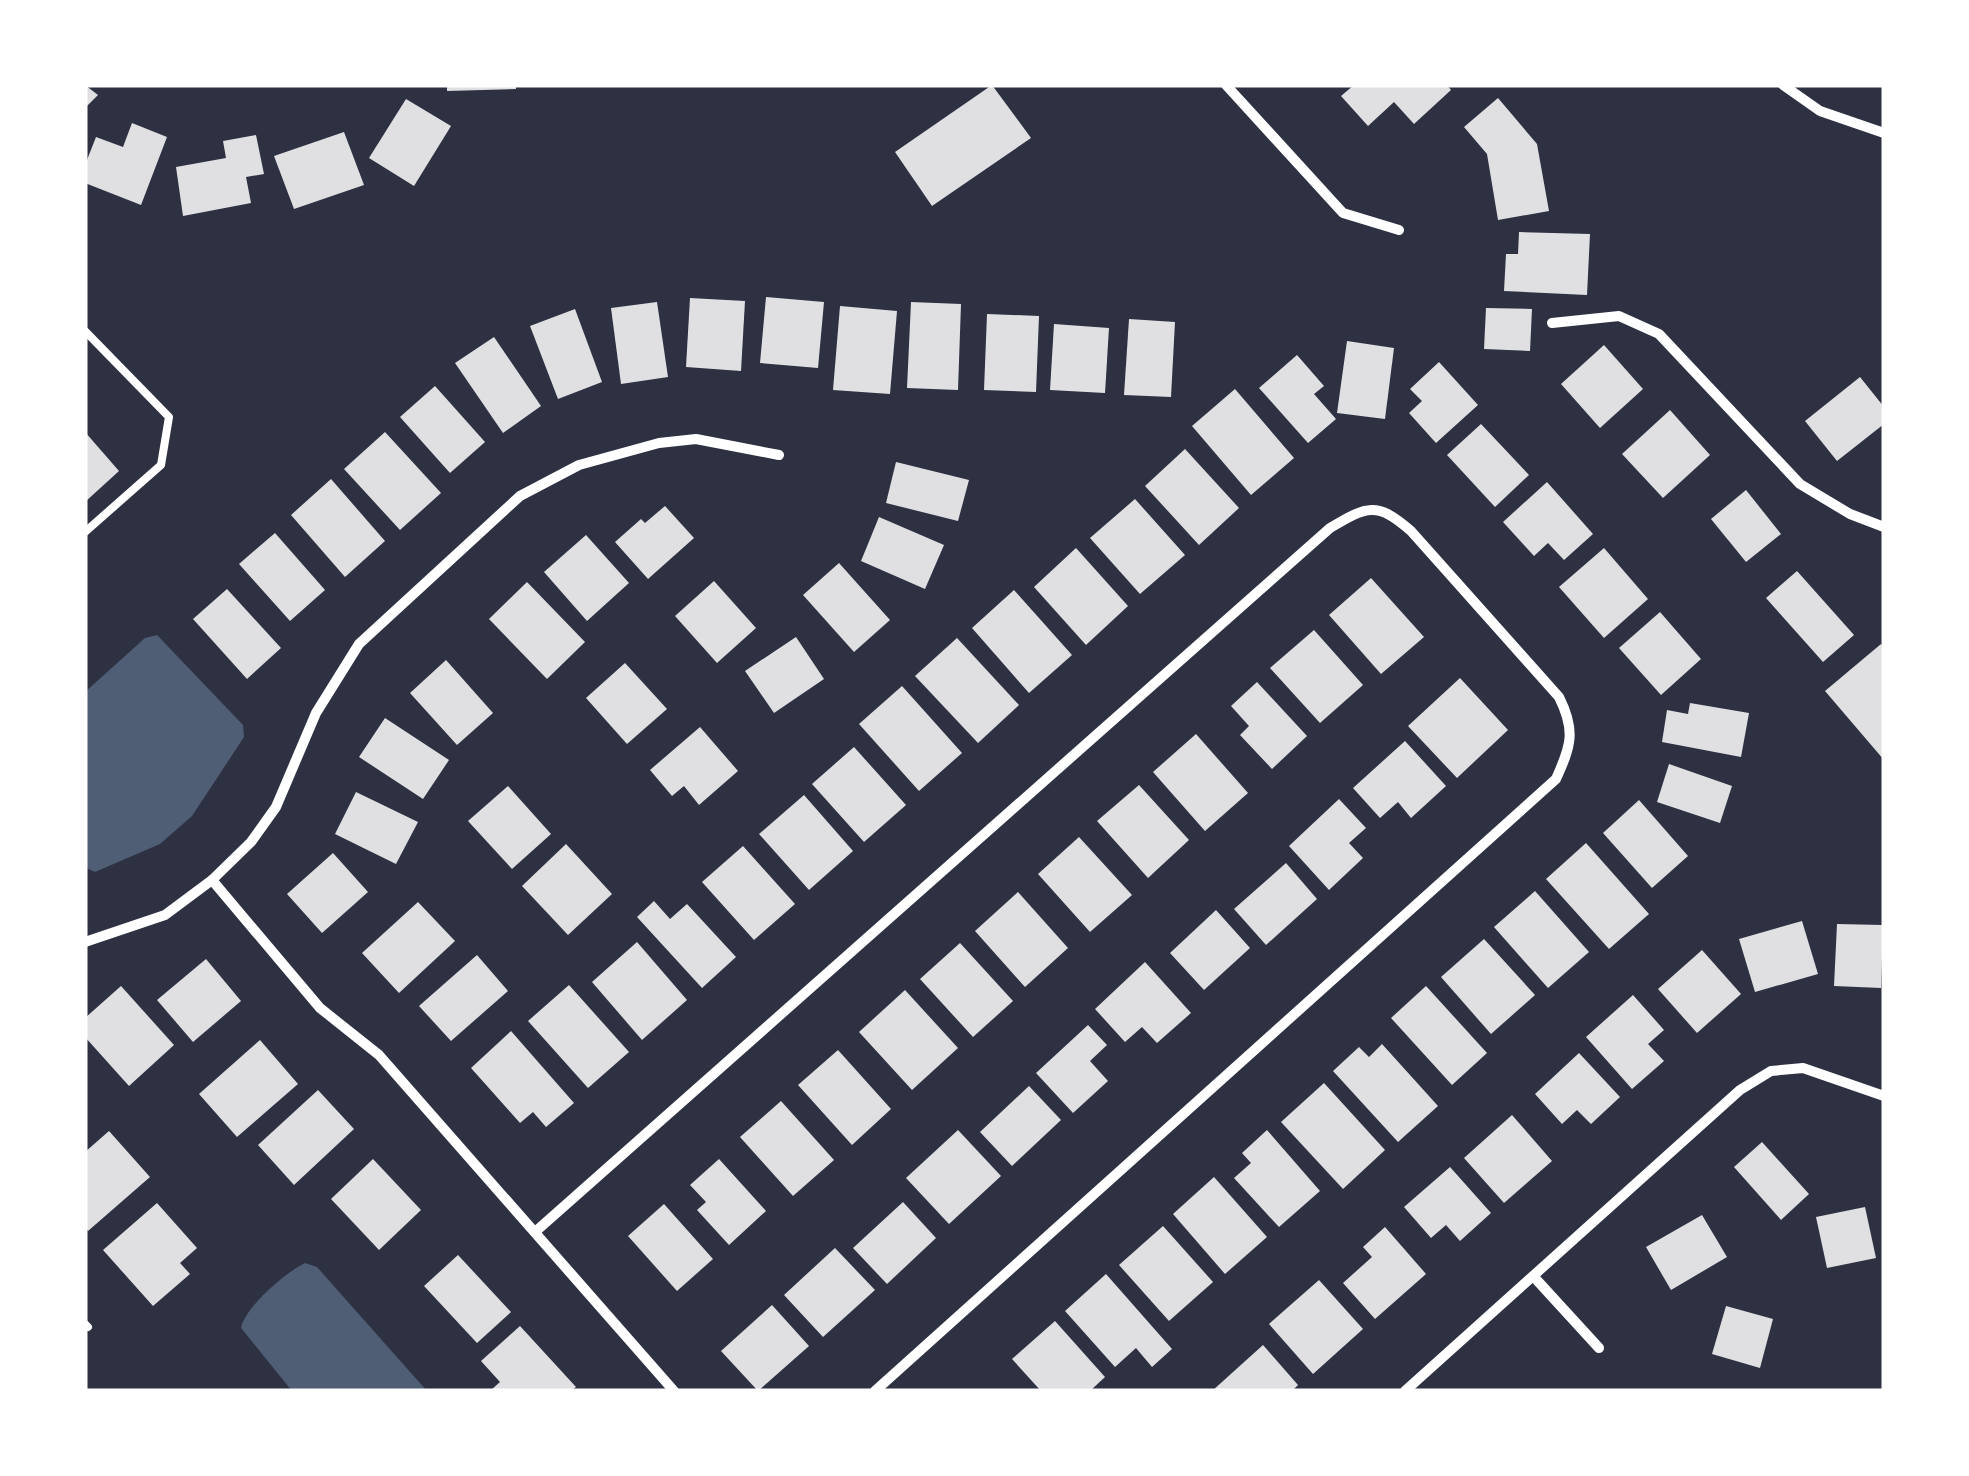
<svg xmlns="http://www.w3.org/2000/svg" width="1969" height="1476" font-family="'Titillium Web',sans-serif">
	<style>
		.water { fill: #4f5d75 }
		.building { fill: #e0e0e3 }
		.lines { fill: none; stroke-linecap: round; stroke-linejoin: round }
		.service { stroke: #fff; stroke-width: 8 }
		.minor { stroke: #fff; stroke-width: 10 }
	</style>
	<rect width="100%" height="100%" fill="#2d3142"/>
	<g class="water">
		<polygon points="157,635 243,725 244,737 192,816 160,844 95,872 86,868 85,849 85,692 145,638"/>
		<path d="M305,1263L317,1267L427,1391H292L241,1328C245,1307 286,1272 305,1263Z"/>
	</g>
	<g class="building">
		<polygon points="85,85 98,95 85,108"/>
		<polygon points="447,85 516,85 516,89 447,91"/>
		<polygon points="992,85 1031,138 932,206 895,152"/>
		<polygon points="1354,85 1447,85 1451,90 1414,124 1394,102 1368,126 1341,96"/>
		<polygon points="1498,98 1537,144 1549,211 1498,220 1487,154 1464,127"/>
		<polygon points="406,99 451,126 414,186 369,158"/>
		<polygon points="132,123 167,137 141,205 85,183 85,165 96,137 123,147"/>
		<polygon points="344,132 364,185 294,209 274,156"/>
		<polygon points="256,135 264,174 246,177 251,203 183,216 176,167 226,158 223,141"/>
		<polygon points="1519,232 1590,234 1587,295 1504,291 1506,254 1518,254"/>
		<polygon points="766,297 824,302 818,368 760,363"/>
		<polygon points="690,298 745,301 741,371 686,367"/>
		<polygon points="657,302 668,377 621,384 611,308"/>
		<polygon points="911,302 961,304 958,390 907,388"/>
		<polygon points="840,306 897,311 890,394 833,390"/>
		<polygon points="1486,308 1532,309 1530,351 1484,349"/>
		<polygon points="575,309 602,382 558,399 530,326"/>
		<polygon points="987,314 1039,316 1036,392 984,390"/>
		<polygon points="1129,319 1175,322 1171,397 1124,395"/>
		<polygon points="1054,324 1109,328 1105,393 1050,390"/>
		<polygon points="494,337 541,406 503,433 455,363"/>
		<polygon points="1347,341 1394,348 1385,419 1337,413"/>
		<polygon points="1604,345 1643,389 1600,428 1561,384"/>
		<polygon points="1297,355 1324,386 1314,394 1336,419 1308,443 1259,388"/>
		<polygon points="1439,362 1478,405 1436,443 1409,413 1422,401 1410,389"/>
		<polygon points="1860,377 1884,407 1884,424 1837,461 1805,421"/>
		<polygon points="435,386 485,442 450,473 400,417"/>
		<polygon points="1235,389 1294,458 1251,495 1192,426"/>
		<polygon points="1670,410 1710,455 1663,498 1622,454"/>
		<polygon points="1481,424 1529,475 1495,507 1447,455"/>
		<polygon points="85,432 119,471 85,502"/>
		<polygon points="385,432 441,493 400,530 344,469"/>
		<polygon points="1185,449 1239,508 1199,545 1145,486"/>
		<polygon points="896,462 969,480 958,521 886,503"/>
		<polygon points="331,479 385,541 345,577 291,515"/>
		<polygon points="1547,482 1593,534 1564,560 1548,543 1534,556 1503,522"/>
		<polygon points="1746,490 1781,534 1746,562 1711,519"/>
		<polygon points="1135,499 1185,555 1140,594 1090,538"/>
		<polygon points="665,506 694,538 648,579 615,542 641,519 645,523"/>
		<polygon points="879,517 944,545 925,589 861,561"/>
		<polygon points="275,533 325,590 290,621 239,564"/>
		<polygon points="586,535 629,583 587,621 544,572"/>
		<polygon points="1076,548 1128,606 1086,645 1034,587"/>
		<polygon points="1604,548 1648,599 1604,638 1559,587"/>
		<polygon points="839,563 890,620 854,652 803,595"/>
		<polygon points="1797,571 1854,635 1823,662 1766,598"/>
		<polygon points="1371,578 1424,637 1381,674 1329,615"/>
		<polygon points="714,581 756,628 717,663 675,616"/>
		<polygon points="527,582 585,642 547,679 489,619"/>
		<polygon points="227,589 281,648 247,679 193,619"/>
		<polygon points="1014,590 1072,655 1029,693 972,628"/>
		<polygon points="1660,612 1701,659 1661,695 1619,648"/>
		<polygon points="1314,630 1363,685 1320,723 1270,668"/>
		<polygon points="796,637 824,679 774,713 745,671"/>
		<polygon points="957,638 1019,705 978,743 915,676"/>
		<polygon points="1881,644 1884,648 1884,760 1825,691"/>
		<polygon points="446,660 493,713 457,745 410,693"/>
		<polygon points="625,663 667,709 627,744 586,698"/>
		<polygon points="1460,678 1508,730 1457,778 1408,726"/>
		<polygon points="1257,682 1307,736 1272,769 1240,735 1249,726 1231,706"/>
		<polygon points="902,686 962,753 919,791 859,724"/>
		<polygon points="1690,703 1749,713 1741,757 1662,742 1667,710 1688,714"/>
		<polygon points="385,718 449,760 423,799 359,757"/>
		<polygon points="700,727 738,771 699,805 684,786 672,796 650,770"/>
		<polygon points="1196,734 1248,793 1205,831 1153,772"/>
		<polygon points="1405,741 1446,786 1411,818 1398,802 1380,818 1353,788"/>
		<polygon points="854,747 906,805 864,842 812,784"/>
		<polygon points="1669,764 1732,786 1720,823 1657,802"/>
		<polygon points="1139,785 1189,840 1148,878 1097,821"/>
		<polygon points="508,786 551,834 512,869 468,821"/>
		<polygon points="356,792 418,822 396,864 335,834"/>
		<polygon points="804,795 853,851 809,890 759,834"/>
		<polygon points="1339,799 1366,828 1349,843 1363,858 1329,890 1289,846"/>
		<polygon points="1639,800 1688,856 1652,888 1603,833"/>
		<polygon points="1079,837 1132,895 1090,932 1038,874"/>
		<polygon points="1586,843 1649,914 1609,949 1546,879"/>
		<polygon points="566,844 612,894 568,935 522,886"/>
		<polygon points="743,846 795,904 754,940 702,882"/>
		<polygon points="333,853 368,892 322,933 287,894"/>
		<polygon points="1286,863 1317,899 1266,945 1234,909"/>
		<polygon points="1535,891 1589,952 1548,988 1494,927"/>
		<polygon points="1018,892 1068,948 1025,987 975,931"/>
		<polygon points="654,901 670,919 687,904 736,957 702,988 637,917"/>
		<polygon points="418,902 455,941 399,993 362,953"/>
		<polygon points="1216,910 1250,948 1204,990 1170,953"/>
		<polygon points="1802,921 1818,974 1755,992 1739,939"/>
		<polygon points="1837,924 1883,925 1881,988 1834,986"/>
		<polygon points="1484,939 1535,995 1491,1034 1441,977"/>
		<polygon points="637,942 687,1000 642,1040 592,982"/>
		<polygon points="960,943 1013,1001 973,1037 920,979"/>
		<polygon points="1702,950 1741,994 1697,1033 1658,989"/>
		<polygon points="477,955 508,991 451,1041 419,1006"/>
		<polygon points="206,959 241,1001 193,1042 157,1000"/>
		<polygon points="1145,962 1191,1013 1157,1043 1142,1027 1125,1042 1095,1009"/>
		<polygon points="569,985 629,1052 588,1088 528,1021"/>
		<polygon points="121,986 174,1045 129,1086 85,1037 85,1018"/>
		<polygon points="1426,986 1487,1053 1452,1085 1391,1018"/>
		<polygon points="905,990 958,1048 912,1090 859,1032"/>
		<polygon points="1633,995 1664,1030 1648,1044 1664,1061 1632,1089 1586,1037"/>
		<polygon points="1088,1025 1107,1045 1090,1061 1108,1081 1073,1113 1036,1073"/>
		<polygon points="511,1031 574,1103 546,1127 533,1112 520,1123 471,1068"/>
		<polygon points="260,1040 298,1084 237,1137 199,1094"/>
		<polygon points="1382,1044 1438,1106 1398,1142 1333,1071 1359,1047 1369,1057"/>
		<polygon points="838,1050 891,1109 852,1145 798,1085"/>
		<polygon points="1579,1053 1620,1097 1591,1124 1577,1110 1562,1124 1535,1094"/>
		<polygon points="1324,1083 1385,1150 1343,1189 1281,1122"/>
		<polygon points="1029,1086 1061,1120 1012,1166 980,1132"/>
		<polygon points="318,1090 354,1129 294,1185 258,1145"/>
		<polygon points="781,1101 834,1160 793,1196 740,1137"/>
		<polygon points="1512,1115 1552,1161 1504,1203 1464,1158"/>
		<polygon points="958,1130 1001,1176 949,1224 906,1178"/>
		<polygon points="1267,1130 1320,1191 1279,1227 1234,1178 1251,1163 1242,1153"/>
		<polygon points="109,1131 150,1177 88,1231 85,1227 85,1152"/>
		<polygon points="1762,1142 1809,1194 1781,1220 1734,1167"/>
		<polygon points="373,1159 421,1210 379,1250 331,1199"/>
		<polygon points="719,1159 766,1211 729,1245 697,1210 706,1202 690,1185"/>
		<polygon points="1450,1167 1491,1213 1460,1241 1446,1225 1431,1238 1404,1207"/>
		<polygon points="1214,1177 1267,1237 1225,1274 1173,1214"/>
		<polygon points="903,1202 936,1238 887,1284 853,1248"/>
		<polygon points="157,1203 197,1248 180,1263 190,1274 153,1306 103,1250"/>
		<polygon points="664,1204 713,1259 677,1291 628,1236"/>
		<polygon points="1865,1207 1876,1258 1827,1268 1816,1217"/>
		<polygon points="1702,1215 1727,1257 1671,1290 1646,1247"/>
		<polygon points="1163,1226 1213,1282 1169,1321 1119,1265"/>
		<polygon points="1385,1227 1426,1274 1375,1319 1343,1283 1372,1257 1363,1247"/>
		<polygon points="835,1248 875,1290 823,1337 784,1295"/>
		<polygon points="458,1255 511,1312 477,1343 424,1286"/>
		<polygon points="1106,1274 1172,1349 1152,1367 1136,1348 1115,1367 1065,1311"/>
		<polygon points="1319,1280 1363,1329 1313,1374 1269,1324"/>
		<polygon points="772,1305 809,1346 758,1391 721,1351"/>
		<polygon points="1726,1306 1773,1319 1760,1368 1712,1354"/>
		<polygon points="1055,1321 1105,1377 1090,1391 1041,1391 1012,1359"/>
		<polygon points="520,1326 576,1387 571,1391 490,1391 500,1382 481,1361"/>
		<polygon points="1263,1345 1298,1385 1292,1391 1212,1391"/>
	</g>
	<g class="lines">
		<g class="service">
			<polyline points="85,331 169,417 161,465 85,532"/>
			<polyline points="85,1324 88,1327"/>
		</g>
		<g class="minor">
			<polyline points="1226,85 1343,213 1399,230"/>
			<polyline points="1783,85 1820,111 1884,133"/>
			<polyline points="1552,323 1619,316 1659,334 1800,484 1850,514 1884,527"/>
			<polyline points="212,880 320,1008 379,1055 674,1391"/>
			<polyline points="85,942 165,915 212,880 251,842 276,807 316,713 359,644 520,496 579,465 659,443 696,439 779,455"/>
			<path d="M535,1232L1330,528C1367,506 1377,501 1411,531L1559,697C1576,731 1571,746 1556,779L875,1391"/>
			<polyline points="1534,1277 1599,1348"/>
			<polyline points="1405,1391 1740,1090 1771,1071 1803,1068 1884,1096"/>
		</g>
	</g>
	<rect width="1969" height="1476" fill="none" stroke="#ffffff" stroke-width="175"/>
</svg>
